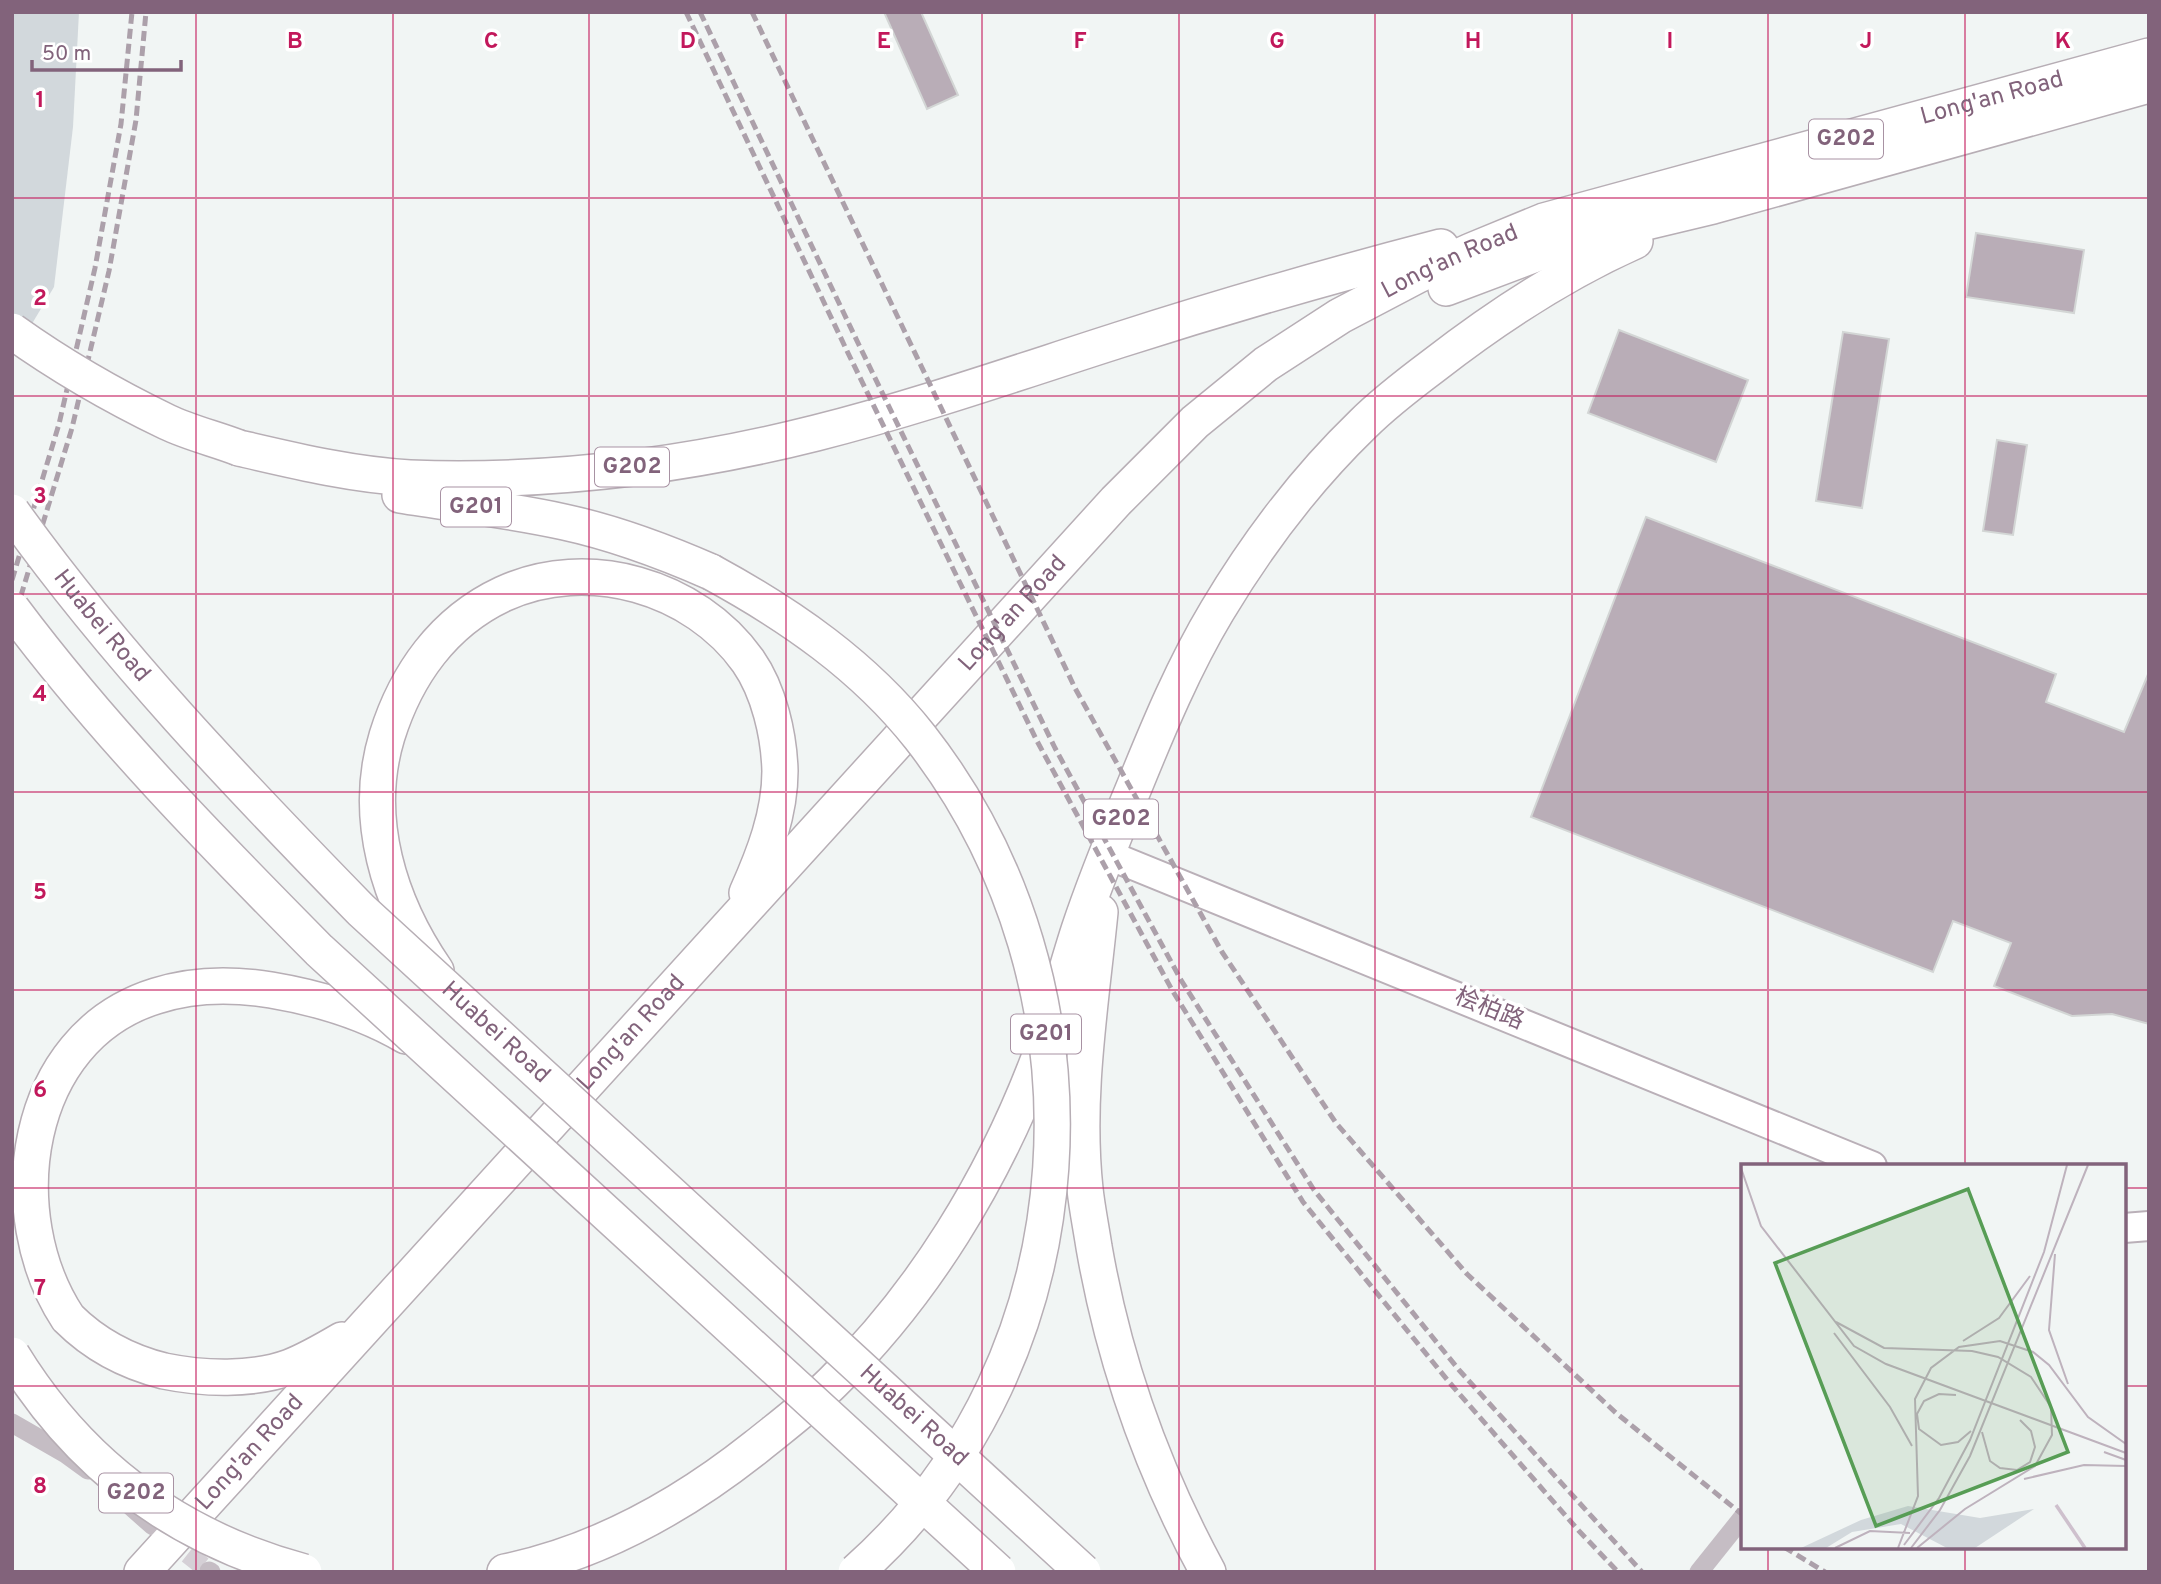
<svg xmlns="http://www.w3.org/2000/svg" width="2161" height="1584" font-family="Overpass,'Noto Sans SC',sans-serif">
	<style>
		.green { fill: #d2d8dc }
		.building { fill: #b9adb7; stroke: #d3d6d5; stroke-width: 2 }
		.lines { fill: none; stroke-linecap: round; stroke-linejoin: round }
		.street-tunnel { stroke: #d5d0d6; stroke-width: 19; stroke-dasharray: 19 10; stroke-linecap: butt }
		.secondary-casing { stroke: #bab0b8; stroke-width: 32 }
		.highway-casing { stroke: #b7aeb5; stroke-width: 38 }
		.street { stroke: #c5bdc4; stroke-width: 19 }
		.secondary { stroke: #fff; stroke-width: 28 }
		.highway { stroke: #fff; stroke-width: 35 }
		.rail { stroke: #aca0aa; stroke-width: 5; stroke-dasharray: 10 5; stroke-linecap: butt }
		.highway-bridge-casing { stroke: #b7aeb5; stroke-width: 38; stroke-linecap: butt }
		.highway-bridge { stroke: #fff; stroke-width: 35 }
		.grid { fill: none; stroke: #c2185b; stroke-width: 2; stroke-opacity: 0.55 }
		.labels { text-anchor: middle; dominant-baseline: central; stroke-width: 7; stroke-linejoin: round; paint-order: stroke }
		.shield { fill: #fff; stroke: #a892a3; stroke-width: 2 }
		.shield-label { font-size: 23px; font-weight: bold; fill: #82637b }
		.street-label { font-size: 24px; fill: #82637b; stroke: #fff }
		.inset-river { fill: none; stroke: #cec0cd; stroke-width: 3.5 }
		.inset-road { fill: none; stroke: #beb2bd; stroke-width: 2 }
		.view { fill: #579d55; fill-opacity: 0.15; stroke: #579d55; stroke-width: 3.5 }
		.inset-edge { fill: none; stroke: #82637b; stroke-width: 3.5 }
		.grid-label { font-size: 23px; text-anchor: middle; font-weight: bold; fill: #c2185b; stroke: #fff; stroke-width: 7; stroke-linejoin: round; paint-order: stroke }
	</style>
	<rect width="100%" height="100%" fill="#f1f5f4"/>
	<polygon class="green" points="12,12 79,12 73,127 54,287 12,357"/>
	<g class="building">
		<polygon points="884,12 921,12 958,95 927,109"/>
		<polygon points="1976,233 2084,250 2074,313 1966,297"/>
		<polygon points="1619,330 1748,380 1716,462 1588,413"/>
		<polygon points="1843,332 1889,339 1862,508 1816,501"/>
		<polygon points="1997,440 2027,445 2013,535 1983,531"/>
		<polygon points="1646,517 2056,674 2046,702 2124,732 2149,672 2149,1024 2112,1014 2072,1016 1994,986 2011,943 1953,921 1933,972 1531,817"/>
	</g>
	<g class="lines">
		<polyline class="street-tunnel" points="165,1536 209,1571"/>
		<defs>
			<g id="secondary">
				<polyline points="1106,854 1872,1166"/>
				<polyline points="2124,1228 2149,1226"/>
			</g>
			<g id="highway">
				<polyline points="1446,288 1549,249 1621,228 1713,206 2149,85"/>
				<path d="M239,448C295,461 353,475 410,478C546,483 685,466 816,433C919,407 1019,372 1119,340C1225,306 1333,275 1441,247"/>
				<path d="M400,495C455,504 510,510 564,522C615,533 663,551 711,572"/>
				<path d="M1100,912C1091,1003 1075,1097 1085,1189C1087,1208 1091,1227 1094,1247C1114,1362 1152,1469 1208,1572"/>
				<path d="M436,971C389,903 362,818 387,736C406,675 443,622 503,594C587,555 695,586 748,661C769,691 779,735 780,771C780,814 764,855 747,893"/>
				<path d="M342,1340C325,1350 308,1360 290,1367C252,1381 203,1379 164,1371C128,1362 94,1344 68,1318C0,1215 21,1038 156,996C193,984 234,984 271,990C319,998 365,1012 406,1036"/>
				<path id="s1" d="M142,1572L1116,501L1195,422L1266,364L1340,316L1418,275L1471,251L1544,221L2149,56"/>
				<path d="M505,1572C597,1553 683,1505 756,1447C782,1426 809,1406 833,1382C924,1293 993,1179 1038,1061C1054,1018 1065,973 1079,930C1095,881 1115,833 1135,785C1159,726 1184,666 1217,611C1257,544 1306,479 1363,424C1384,403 1409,384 1433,366C1496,317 1561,274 1635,241"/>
			</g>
		</defs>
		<use href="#secondary" class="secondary-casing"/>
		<use href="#highway" class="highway-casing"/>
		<g class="street">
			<polyline points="12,1423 66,1454 88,1470"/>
			<polyline points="127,1503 153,1526"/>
			<polyline points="209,1571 211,1572"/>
			<polyline points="1699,1572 1743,1517"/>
		</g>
		<use href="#secondary" class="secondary"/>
		<use href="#highway" class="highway"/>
		<g class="rail">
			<polyline points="686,12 848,353 1037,741 1172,990 1303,1202 1449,1382 1579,1531 1618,1572"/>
			<polyline points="700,12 859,345 1055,748 1181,980 1314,1190 1459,1370 1642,1572"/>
			<polyline points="752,12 1075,688 1222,952 1336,1123 1467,1274 1616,1413 1743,1515"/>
			<polyline points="12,580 59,424 95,268 121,124 132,12"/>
			<polyline points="12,625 72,428 109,271 136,120 146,12"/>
			<polyline points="1784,1547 1825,1572"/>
		</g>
		<defs>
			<g id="highway-bridge">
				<path d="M12,331C61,366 113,396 167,422C190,433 216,439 239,448"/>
				<path id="s2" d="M12,512C115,656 238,784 361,910L1083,1572"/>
				<path d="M711,572C790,615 864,666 920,737C1114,985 1096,1360 856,1572"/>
				<path d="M12,609C104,732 212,842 319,950L998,1572"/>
				<path d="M12,1355C80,1466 177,1538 304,1572"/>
			</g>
		</defs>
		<use href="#highway-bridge" class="highway-bridge-casing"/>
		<use href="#highway-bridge" class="highway-bridge"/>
	</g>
	<path class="grid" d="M196,12V1572M393,12V1572M589,12V1572M786,12V1572M982,12V1572M1179,12V1572M1375,12V1572M1572,12V1572M1768,12V1166M1965,12V1166M12,198H2149M12,396H2149M12,594H2149M12,792H2149M12,990H2149M12,1188H1743M2124,1188H2149M12,1386H1743M2124,1386H2149M1768,1547V1572M1965,1547V1572"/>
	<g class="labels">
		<g class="shield">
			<rect x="1809" y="119.5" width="74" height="39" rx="5"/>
			<rect x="595" y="447.5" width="74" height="39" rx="5"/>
			<rect x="441" y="487.5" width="70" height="39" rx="5"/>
			<rect x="1084" y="799.5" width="74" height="39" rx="5"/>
			<rect x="1011" y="1014.5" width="70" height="39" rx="5"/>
			<rect x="99" y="1473.5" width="74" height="39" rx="5"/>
		</g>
		<g class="shield-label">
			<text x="1846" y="139">G202</text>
			<text x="632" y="467">G202</text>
			<text x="476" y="507">G201</text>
			<text x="1121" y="819">G202</text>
			<text x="1046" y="1034">G201</text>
			<text x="136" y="1493">G202</text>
		</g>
		<g class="street-label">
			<text stroke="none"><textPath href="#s1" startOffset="2429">Long'an Road</textPath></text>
			<text stroke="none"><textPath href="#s1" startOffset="1862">Long'an Road</textPath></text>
			<text stroke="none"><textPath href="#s1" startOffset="1295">Long'an Road</textPath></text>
			<text stroke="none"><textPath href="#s2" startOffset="145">Huabei Road</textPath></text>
			<text transform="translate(1489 1010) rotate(22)">桧柏路</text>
			<text stroke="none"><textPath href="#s1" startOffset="728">Long'an Road</textPath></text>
			<text stroke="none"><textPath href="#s2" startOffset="712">Huabei Road</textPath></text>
			<text stroke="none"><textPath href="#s2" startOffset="1279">Huabei Road</textPath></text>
			<text stroke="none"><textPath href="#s1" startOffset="161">Long'an Road</textPath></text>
		</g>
	</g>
	<g transform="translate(1741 1164)">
		<rect width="385" height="385" fill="#f1f5f4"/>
		<path d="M167,342L239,354L293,345L234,384H206L160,360L111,368L85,384H60L120,356Z" fill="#d2d8dc"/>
		<path class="inset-river" d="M315,341L344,384"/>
		<path class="inset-road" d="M0,4L20,62L113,182L145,200L385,289M314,90L308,166L327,220M95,158L143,184L231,187L257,193L290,213L310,243L311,271L294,302L224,345L176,384M93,169L149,243L171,282M222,177L258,154L289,112M215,231L198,230L183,237L176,250L178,265L200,281L217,278L230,267M241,268L249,297L259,304L276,306L289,298L294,283L290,267L279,256M363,288L385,296M283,315L343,301L385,302M163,381L198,334L229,276L303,88L326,1M94,384L129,367L169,369M157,384L177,332L174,235L190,204L218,183L259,177L292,188L308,201L347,253L385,280M170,384L199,346L229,292L347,1"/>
		<path class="view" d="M227,25L327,288L135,362L34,99Z"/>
		<rect width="385" height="385" class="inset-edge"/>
	</g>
	<g class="grid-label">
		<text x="295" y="48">B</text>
		<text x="491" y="48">C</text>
		<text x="688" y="48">D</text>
		<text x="884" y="48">E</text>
		<text x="1080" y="48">F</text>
		<text x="1277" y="48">G</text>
		<text x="1473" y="48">H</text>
		<text x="1670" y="48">I</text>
		<text x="1866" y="48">J</text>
		<text x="2063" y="48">K</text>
		<text x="40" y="107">1</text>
		<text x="40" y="305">2</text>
		<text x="40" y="503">3</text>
		<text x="40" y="701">4</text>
		<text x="40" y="899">5</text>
		<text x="40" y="1097">6</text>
		<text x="40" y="1295">7</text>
		<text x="40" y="1493">8</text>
	</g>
	<rect width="2161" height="1584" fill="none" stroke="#82637b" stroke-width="28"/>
	<path d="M32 60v10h149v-10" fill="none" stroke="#82637b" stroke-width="3.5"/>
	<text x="42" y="60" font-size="21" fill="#82637b" stroke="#ffffff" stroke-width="5" paint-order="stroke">50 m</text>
</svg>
